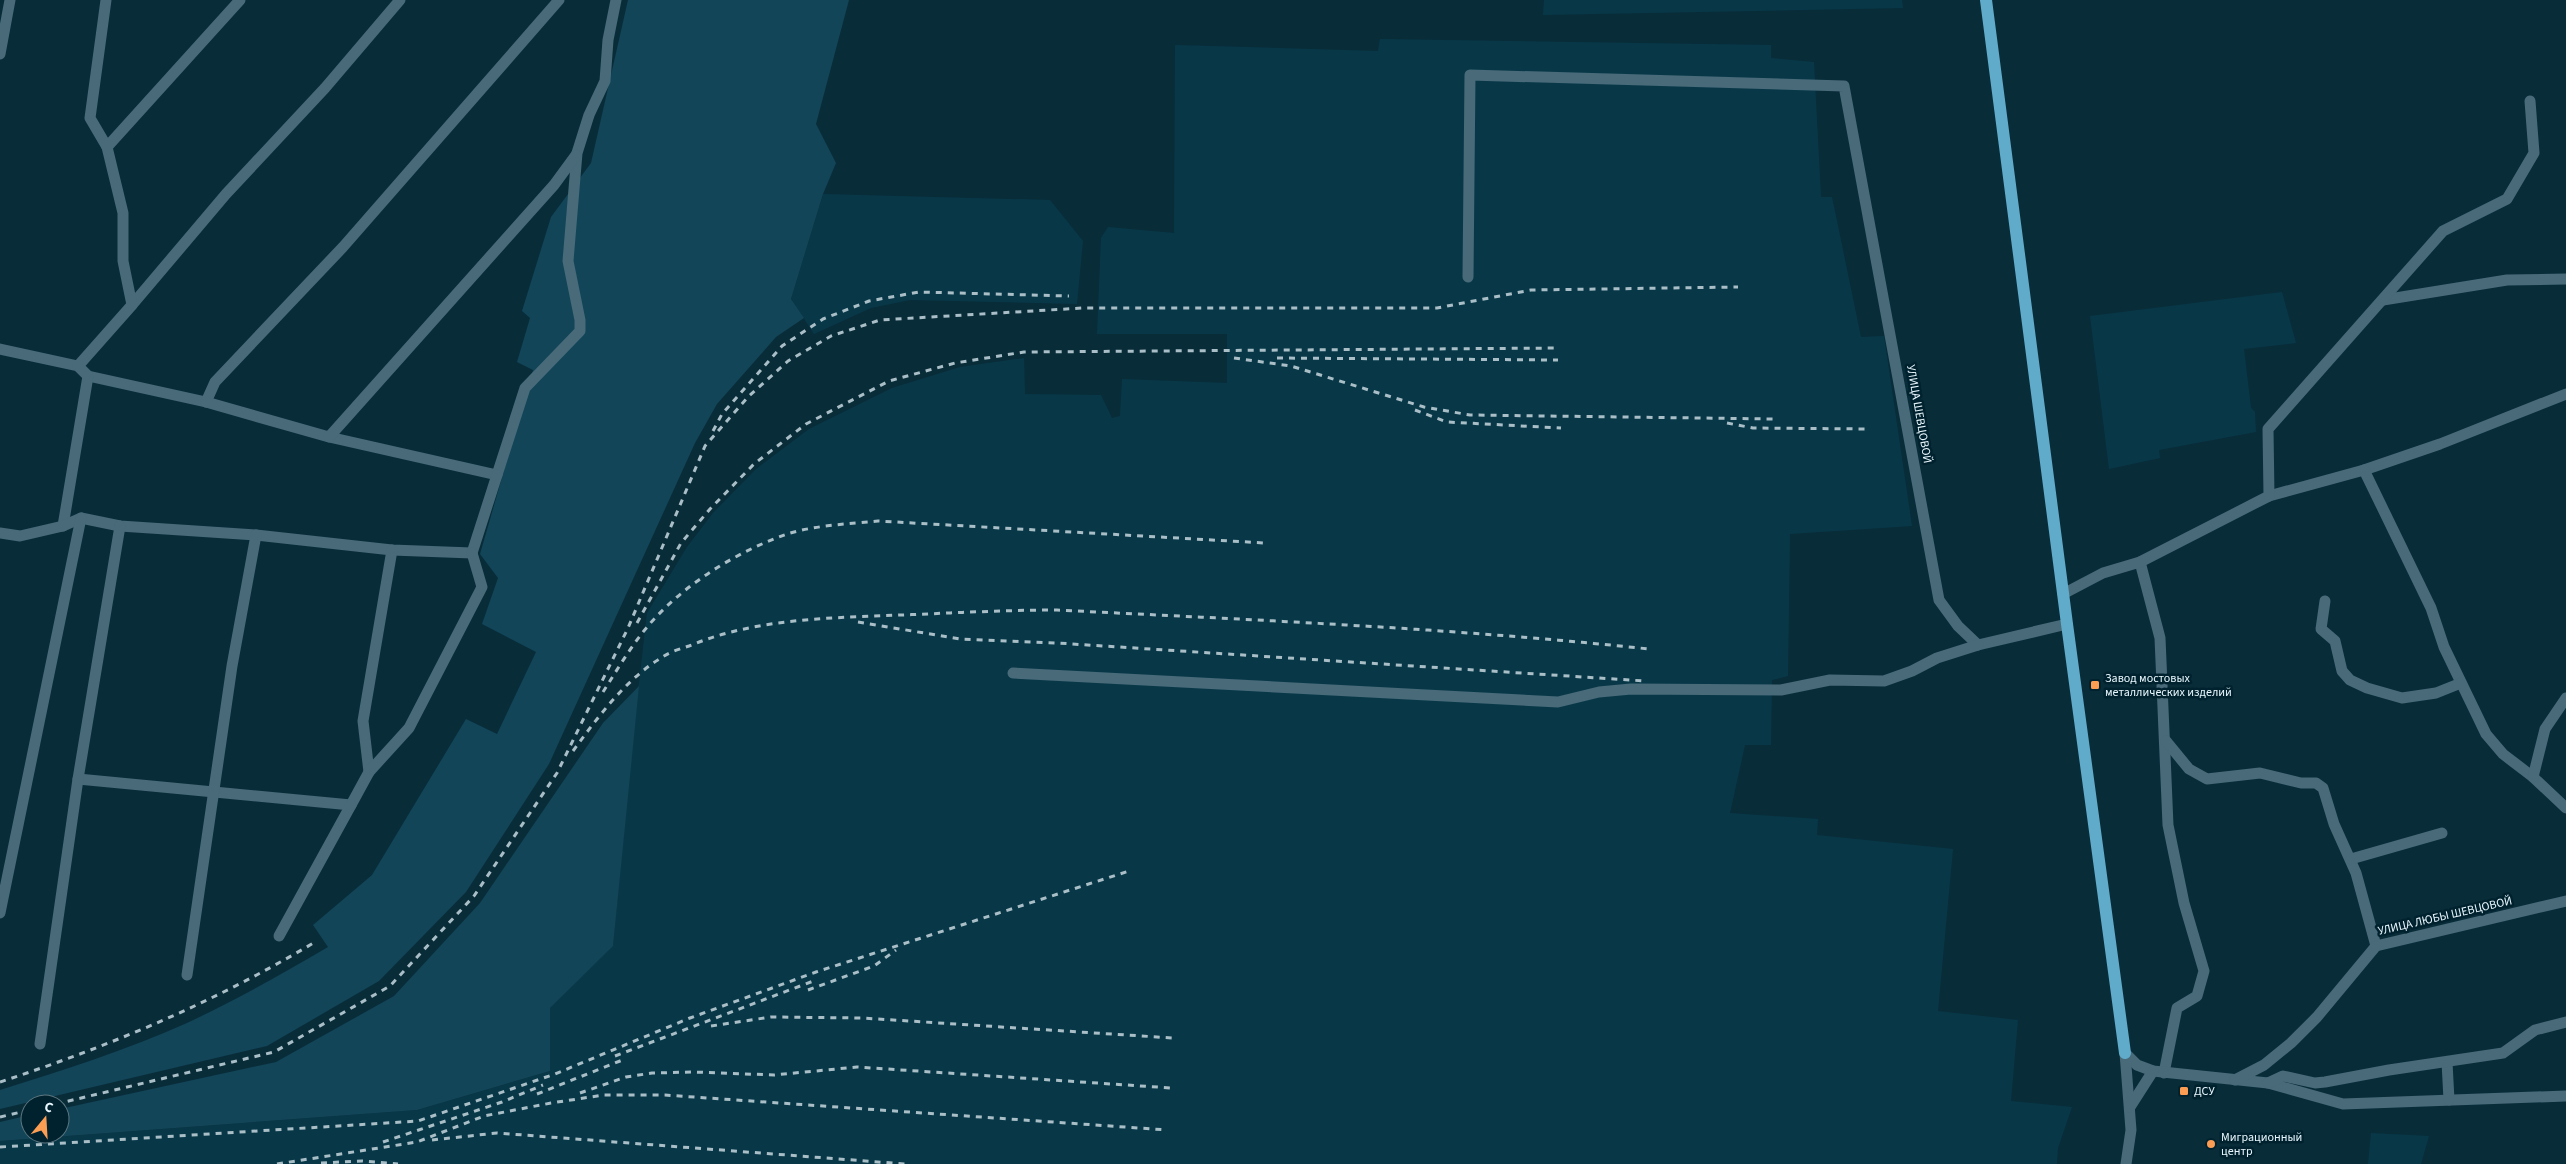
<svg xmlns="http://www.w3.org/2000/svg" width="2566" height="1164" font-family="'Source Sans 3',sans-serif">
	<style>
		.built { fill: #083848 }
		.green { fill: #124558 }
		.lines { fill: none; stroke-linecap: round; stroke-linejoin: round }
		.minor { stroke: #486a79; stroke-width: 11 }
		.major { stroke: #61abca; stroke-width: 12 }
		.rail { stroke: #a9bec6; stroke-width: 3; stroke-dasharray: 6 6; stroke-linecap: butt }
		.poi-dot { fill: #fc9d54; stroke: #00222f; stroke-width: 2 }
		.labels { text-anchor: middle; dominant-baseline: central; stroke-width: 5; stroke-linejoin: round; paint-order: stroke }
		.street-label { font-size: 12px; fill: #e8f7fd; stroke: #00222f }
		.poi-label { font-size: 12px; fill: #e8f7fd; stroke: #00222f; text-anchor: start }
	</style>
	<rect width="100%" height="100%" fill="#092c39"/>
	<g class="built">
		<polygon points="1544,0 1902,0 1903,8 1543,15"/>
		<polygon points="1380,39 1771,45 1771,58 1814,62 1821,197 1832,197 1861,337 1884,336 1912,526 1790,534 1788,676 1772,680 1771,745 1745,745 1730,813 1818,819 1817,835 1953,849 1938,1011 2018,1020 2011,1101 2072,1107 2058,1148 2057,1164 0,1164 0,1141 417,1110 550,1071 550,1008 613,945 630,762 647,613 687,547 713,513 756,469 809,429 892,388 960,367 1024,358 1025,394 1101,395 1112,418 1120,416 1122,379 1227,383 1227,334 1097,334 1101,238 1108,227 1174,233 1175,45 1378,51"/>
		<polygon points="823,194 1050,200 1083,241 1077,304 910,300 871,308 814,334 791,299"/>
		<polygon points="2282,292 2296,343 2244,349 2251,408 2255,412 2256,432 2159,450 2160,458 2109,469 2090,316"/>
		<polygon points="2371,1133 2429,1136 2421,1164 2368,1164"/>
	</g>
	<g class="green">
		<path d="M628,0H849L816,124L836,163L823,194L791,299L804,318L776,337L717,404L695,443L549,764L466,892L379,981L267,1046L0,1109V1090C63,1070 127,1050 187,1023C236,1000 282,974 328,947L313,925L372,875L466,719L497,734L536,652L482,624L498,578L480,554L533,370L517,362L530,318L522,311L551,217L591,163Z"/>
		<polygon points="639,686 613,946 550,1008 550,1071 417,1110 0,1141 0,1122 30,1115 30,1134 60,1134 60,1109 276,1062 394,996 480,903 603,723"/>
	</g>
	<g class="lines">
		<g class="minor">
			<polyline points="106,0 90,118 107,147"/>
			<polyline points="0,54 10,0"/>
			<polyline points="1468,277 1470,75 1844,86 1939,600 1958,626 1978,645 2067,624"/>
			<polyline points="2383,300 2507,280 2566,279"/>
			<polyline points="132,305 226,194 325,88 400,0"/>
			<polyline points="0,349 78,366 88,376 206,402 329,437 497,475 525,388 580,331 580,320 568,261 577,153 589,115 605,81 608,40 616,0"/>
			<polyline points="78,366 132,305 123,261 123,213 107,147 240,0"/>
			<polyline points="206,402 215,382 343,247 559,0"/>
			<polyline points="329,437 554,185 576,155"/>
			<polyline points="2364,470 2440,444 2566,394"/>
			<polyline points="2269,496 2364,470 2431,608 2444,647 2486,734 2503,754 2533,777 2566,808"/>
			<polyline points="63,526 88,376"/>
			<polyline points="0,533 20,536 63,526 81,518 120,526 256,535 392,550 472,553 497,475"/>
			<polyline points="2140,562 2160,638 2168,825 2184,903 2204,971 2197,996 2177,1008 2164,1073"/>
			<polyline points="2063,594 2103,573 2140,562 2269,496 2268,429 2443,231 2507,199 2534,153 2530,101"/>
			<polyline points="2325,601 2321,629 2335,641 2342,671 2350,680 2367,688 2402,698 2436,693 2461,683"/>
			<polyline points="1013,673 1558,702 1599,692 1631,689 1781,690 1830,680 1884,681 1912,671 1937,658 1978,645"/>
			<polyline points="2166,741 2189,769 2207,779 2260,773 2301,783 2316,783 2323,788 2334,824 2356,873 2376,946"/>
			<polyline points="369,772 363,721 392,550"/>
			<polyline points="2533,777 2545,729 2566,698"/>
			<polyline points="78,779 351,805 369,772 409,728 482,587 472,553"/>
			<polyline points="2351,859 2442,833"/>
			<polyline points="0,913 81,518"/>
			<polyline points="279,936 351,805"/>
			<polyline points="187,975 232,666 256,535"/>
			<polyline points="40,1044 78,779 120,526"/>
			<polyline points="2125,1053 2137,1065 2153,1071 2268,1083 2343,1104 2566,1096"/>
			<polyline points="2125,1053 2131,1130 2126,1164"/>
			<polyline points="2447,1062 2449,1100"/>
			<polyline points="2235,1080 2264,1065 2291,1043 2317,1017 2376,946 2566,901"/>
			<polyline points="2268,1083 2283,1076 2315,1083 2325,1082 2389,1070 2503,1053 2535,1030 2566,1022"/>
			<polyline points="2130,1107 2153,1071"/>
		</g>
		<polyline class="major" points="1986,0 2067,624 2125,1053"/>
		<g class="rail">
			<polyline points="1234,358 1291,366 1424,407 1470,415 1775,419"/>
			<polyline points="1277,358 1558,360"/>
			<polyline points="1415,410 1447,422 1561,428"/>
			<polyline points="1727,423 1753,428 1867,429"/>
			<polyline points="713,431 722,414 782,346 823,319 869,301 919,292 1069,296"/>
			<polyline points="858,622 960,639 1057,643 1645,681"/>
			<polyline points="637,623 681,543 710,509 754,464 806,424 889,381 955,363 1024,352 1559,348"/>
			<path d="M603,692C619,667 635,639 656,617C691,580 739,551 787,534C816,525 849,524 878,521L1265,543"/>
			<path d="M573,751C598,717 625,680 661,658C669,652 680,649 689,646C756,618 830,618 901,615C953,613 1005,610 1057,610C1255,620 1452,628 1649,649"/>
			<polyline points="808,990 874,966 896,950"/>
			<polyline points="711,1026 771,1017 862,1018 1173,1038"/>
			<polyline points="615,1056 816,980"/>
			<path d="M0,1082C110,1046 215,1002 315,942"/>
			<polyline points="580,1093 626,1077 652,1073 693,1072 774,1075 857,1067 1171,1088"/>
			<polyline points="537,1094 625,1059"/>
			<polyline points="56,1104 274,1052 390,986 474,896 557,773 628,628 705,446 748,397 788,361 831,336 880,320 1083,308 1437,308 1531,290 1738,287"/>
			<polyline points="0,1117 30,1110"/>
			<polyline points="432,1140 497,1133 905,1164"/>
			<polyline points="383,1142 502,1102 543,1085"/>
			<polyline points="0,1147 418,1121 555,1074 690,1018 816,972 1129,871"/>
			<polyline points="321,1163 362,1161 398,1164"/>
			<polyline points="277,1164 417,1142 484,1116 551,1103 604,1095 665,1095 1167,1130"/>
		</g>
	</g>
	<g class="poi-dot">
		<rect x="2090" y="680" width="10" height="10" rx="2.5"/>
		<rect x="2179" y="1086" width="10" height="10" rx="2.5"/>
		<circle cx="2211" cy="1144" r="5"/>
	</g>
	<g class="labels">
		<g class="street-label">
			<text transform="translate(1919 414) rotate(80)">УЛИЦА ШЕВЦОВОЙ</text>
			<text transform="translate(2445 916) rotate(-13)">УЛИЦА ЛЮБЫ ШЕВЦОВОЙ</text>
		</g>
		<g class="poi-label">
			<text x="2105" y="678">Завод мостовых<tspan x="2105" dy="14">металлических изделий</tspan></text>
			<text x="2194" y="1091">ДСУ</text>
			<text x="2221" y="1137">Миграционный<tspan x="2221" dy="14">центр</tspan></text>
		</g>
	</g>
	<g transform="translate(45 1119) rotate(18)"><circle r="24" fill="#00222f" stroke="#5d7781"/>
	<path d="M0-4L9 19L0 12L-9 19Z" fill="#fc9d54"/>
	<text y="-8" font-size="14" font-weight="bold" text-anchor="middle" fill="#e8f7fd">С</text>
	</g>
</svg>
